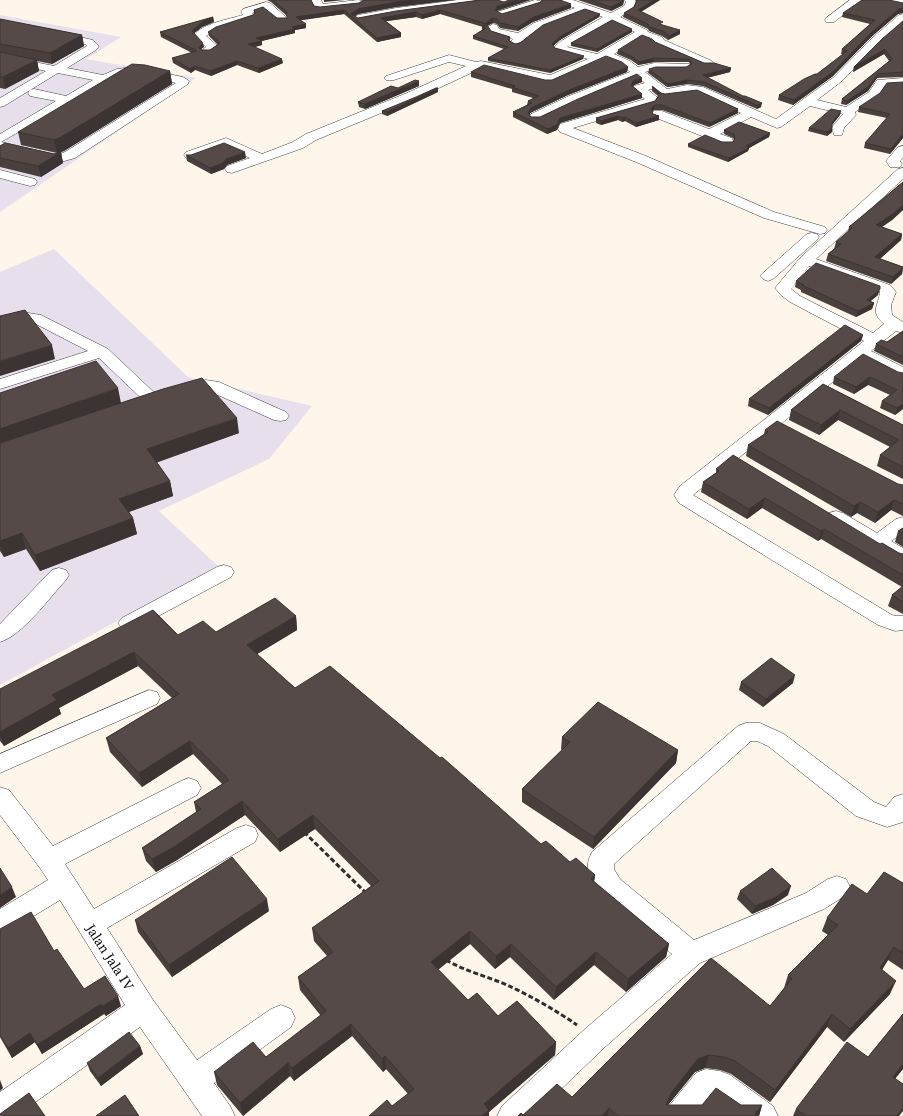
<svg xmlns="http://www.w3.org/2000/svg" width="903" height="1116" font-family="'Source Serif 4',serif">
	<style>
		.industrial { fill: #e7e0ec }
		.lines { fill: none; stroke-linecap: round; stroke-linejoin: round }
		.minor-casing { stroke: #3f3f3f; stroke-width: 1 }
		.path { stroke: #2e2e2e; stroke-width: 3; stroke-dasharray: 5 2.5; stroke-linecap: butt }
		.minor { fill: #fff; fill-rule: evenodd }
		.wall { fill: #49403e }
		.shaded-wall { fill: #3c3432 }
		.building { fill: #554a48; stroke: #3c3432 }
		.labels { text-anchor: middle; dominant-baseline: central; stroke-width: 4; stroke-linejoin: round; paint-order: stroke }
		.near-street-label { font-size: 14px; fill: #0c0c0c; stroke: #fff }
	</style>
	<rect width="100%" height="100%" fill="#fff6eb"/>
	<g class="industrial">
		<polygon points="0,15 121,37 86,59 196,78 0,212"/>
		<polygon points="54,249 188,377 312,406 269,459 159,511 218,566 0,685 0,272"/>
	</g>
	<g class="lines">
		<defs>
			<g id="minor">
				<polygon points="311,0 321,0 323,4 358,0 363,1 364,3 359,6 320,10 316,9"/>
				<polygon points="458,0 484,0 479,3 396,14 358,21 353,18 358,15 396,8"/>
				<polygon points="535,0 540,1 541,3 540,5 501,17 496,14 497,12"/>
				<path d="M558,0H573L611,13L624,6L626,2L624,0H635L636,2L632,10L620,17L647,30L648,32L662,37L664,40L712,61L714,63L712,65H704L655,44L653,41L642,37L614,54L630,61L638,67L654,63L689,64L691,66L689,68L685,69H655L645,72L667,89L687,85L703,87L776,119L834,77L872,38L899,15L903,14V23L880,42L842,81L817,100L846,107L869,92L877,80L903,78V86H885L878,97L855,112L856,115L844,128L842,135H834L832,127L843,114L810,106L781,127L777,128L751,117L720,134L732,138L733,141L732,144H722L654,117L652,114L654,111H662L709,129L741,113L697,93H687L665,97L661,96L652,89L648,90L658,98L654,104L573,128L646,156L774,212L825,227L827,230L825,233L820,234L764,218L636,162L560,132L558,129L560,124L645,99L632,89L634,86L645,83L637,77L577,102L539,120H531L529,117L531,114L569,96L630,72L622,65L606,59L552,83H545L482,68L415,99L316,140L303,148L232,173L227,172L225,169L227,166L250,158L225,147L191,159L186,158L184,155L186,152L226,138L262,154L293,142L306,134L407,93L466,66L449,62L394,80H386L384,78L386,76L449,55L476,62L481,61L550,75L588,59L555,50L553,48L561,41L603,17L585,11L542,27L526,38L519,45L515,46L509,43L513,39L491,33L488,27L493,24L497,25L499,29L518,33L534,23L575,8L559,2ZM612,21L635,32L597,54L567,47Z"/>
				<polygon points="850,0 862,0 834,22 826,22 825,20 826,18"/>
				<polygon points="891,0 903,0 903,5 892,2"/>
				<path d="M266,2L270,3L286,17L287,19L286,21H278L264,9L252,13L254,16L253,18L216,30L206,36L219,47L211,53H203L201,51L206,47L194,35C202,24 229,19 243,15L241,12L243,9Z"/>
				<path d="M57,32L93,40L99,46L96,50L67,68L103,75L117,69L133,67L183,77L189,81L188,84L75,158L57,163L0,150V134L56,101L30,96L28,93L30,90L34,89L66,96L93,80L58,73L4,106L0,107V98L46,71L0,61V55L54,66L87,46L85,44L53,37L52,35L53,33ZM125,74L147,76L176,83L65,152L57,155L1,142L108,81Z"/>
				<polygon points="903,146 903,158 900,161 902,164 900,167 890,167 886,161 898,147"/>
				<path d="M903,168V179L816,259L890,285L896,292L891,305L892,315L903,322V333L896,331L871,351L903,367V379L897,378L861,359L693,495L892,615L896,616H903V630L895,631L878,625L679,503L674,495L680,486L864,341L790,302L781,295L775,288L801,257L898,169ZM809,266L880,291C879,306 869,311 884,324L873,333L800,296L791,289Z"/>
				<polygon points="0,170 35,179 37,182 35,185 30,186 0,178"/>
				<polygon points="812,233 817,234 819,237 817,240 773,279 768,281 763,279 760,276 763,273 807,234"/>
				<path d="M22,312L41,315L108,349L162,400C156,408 139,412 130,410L127,406L130,402L141,398L99,358L0,389V379L88,351L32,322H23L0,329V319Z"/>
				<polygon points="206,380 219,382 286,412 289,416 286,420 280,421 274,420 209,391 182,397 176,396 173,392 176,388"/>
				<polygon points="836,511 843,513 877,533 896,519 903,517 903,533 891,541 903,548 903,564 896,562 829,521 826,517 829,513"/>
				<polygon points="224,565 231,567 234,572 231,577 136,628 129,630 122,628 118,623 122,618 217,567"/>
				<path d="M59,568L66,570L69,575L66,580C49,598 23,635 0,642V624L52,570Z"/>
				<polygon points="149,690 157,692 160,698 157,704 0,773 0,754"/>
				<path d="M746,723H760L784,734L874,802L886,807L894,797L903,794V822L887,827L856,816L768,746L757,741H751L614,864V869L620,879L694,940L806,893L828,879L837,876L846,879L850,887L846,895L824,909L700,963L605,1047L533,1116H497L502,1106L585,1029L672,954C652,937 592,894 588,870C587,863 589,858 592,852L738,726Z"/>
				<polygon points="189,778 197,781 201,788 197,795 65,864 94,909 237,828 246,825 255,828 258,835 255,842 107,928 153,1000 197,1060 271,1009 281,1005 291,1009 295,1018 291,1027 214,1083 230,1106 235,1116 202,1116 140,1027 16,1116 0,1116 0,1092 125,1005 60,900 9,931 0,935 0,909 48,880 40,868 0,815 0,787 9,790 53,846 181,781"/>
				<polygon points="706,1069 720,1071 730,1075 773,1106 778,1116 738,1116 712,1098 698,1116 664,1116 669,1106 696,1073"/>
			</g>
		</defs>
		<use href="#minor" class="minor-casing"/>
		<g class="path">
			<polyline points="304,832 366,893"/>
			<path d="M446,960C465,971 486,976 507,985C529,995 557,1011 577,1025"/>
		</g>
		<use href="#minor" class="minor"/>
	</g>
	<g class="wall">
		<polygon points="267,0 311,0 314,6 320,7 359,3 364,0 454,0 396,7 358,14 354,16 358,18 479,0 497,11 496,11 502,14 541,2 542,1 540,0 560,0 571,8 533,22 518,31 500,28 497,24 493,23 487,26 491,31 510,37 510,40 509,41 515,44 600,14 599,17 560,40 553,46 555,48 583,59 550,73 488,61 488,58 504,49 473,39 473,36 482,30 482,27 483,27 440,14 422,19 416,17 386,21 401,33 401,37 377,42 344,14 300,20 306,24 306,28 295,30 295,33 262,41 262,45 254,47 283,63 259,73 237,65 211,76 195,70 191,73 173,63 172,58 192,53 161,37 160,32 213,17 214,22 202,27 194,33 204,47 201,49 202,50 210,50 218,45 209,36 208,32 253,15 254,13 254,10 277,18 287,18 287,16 271,2"/>
		<polygon points="578,0 624,0 623,5 611,11"/>
		<polygon points="636,0 660,0 641,12 663,25 680,34 668,40 662,36 649,31 648,29 623,17 624,13 634,7 636,1"/>
		<polygon points="903,3 903,13 898,14 871,37 833,76 793,105 778,100 779,95 817,74 843,54 841,54 842,49 870,24 842,17 843,13"/>
		<polygon points="0,19 82,35 84,46 52,64 37,61 39,71 5,89 0,88"/>
		<polygon points="903,21 903,77 877,78 868,91 846,105 841,104 842,99 889,61 884,54 853,72 854,67"/>
		<polygon points="632,32 597,52 571,46 571,43"/>
		<polygon points="655,42 704,63 731,68 730,72 707,78 761,107 757,109 703,86 687,84 667,87 648,73 649,69 686,67 690,65 689,62 654,62 638,65 631,60 617,54 618,50"/>
		<polygon points="628,67 627,72 568,95 530,113 529,115 531,117 540,117 642,78 642,82 634,85 633,86 642,98 560,123 557,130 547,134 513,117 513,112 527,105 528,101 533,98 512,92 512,89 471,77 471,72 545,80 552,80"/>
		<polygon points="170,71 172,84 64,151 58,153 61,152 63,163 41,177 0,167 0,146 54,154 57,153 21,145 18,132"/>
		<polygon points="903,82 903,138 890,154 864,148 865,143 887,118 858,112 859,107"/>
		<polygon points="419,86 365,109 359,107 358,102 398,88"/>
		<polygon points="652,86 661,93 665,94 738,109 738,113 709,127 662,110 654,110 652,111 653,114 659,116 659,120 636,127 625,121 622,122 618,120 601,125 596,123 596,118 655,101 658,96 652,91"/>
		<polygon points="438,92 387,116 382,114 382,111"/>
		<polygon points="840,115 832,125 832,132 827,136 808,131 809,128"/>
		<polygon points="724,130 770,133 769,137 749,148 748,151 728,162 688,147 688,144 733,142 734,140 733,138 724,134"/>
		<polygon points="186,155 246,158 227,165 224,169 211,174 187,161"/>
		<polygon points="903,182 903,210 892,220 882,227 902,234 901,240 880,259 903,267 902,274 891,284 826,261 828,254 834,249 836,242 848,232 849,227"/>
		<polygon points="796,281 878,295 870,301 874,303 872,309 856,317 801,292 801,290 795,287"/>
		<polygon points="903,331 903,365 874,351 876,344 887,342"/>
		<polygon points="863,335 861,341 768,415 748,406 749,399"/>
		<polygon points="898,372 903,409 895,415 880,408 882,401 890,395 868,385 854,394 833,384 834,377"/>
		<polygon points="823,384 903,425 903,479 877,466 880,455 890,447 838,420 819,435 789,420 791,410"/>
		<polygon points="0,393 121,403 239,433 157,462 170,481 173,496 129,512 133,518 137,534 40,571 26,549 4,557 0,551"/>
		<polygon points="765,430 898,484 903,485 903,516 891,510 875,523 857,513 851,517 746,456 748,445 764,434"/>
		<polygon points="716,469 899,553 903,554 903,614 888,606 892,595 902,587 821,539 818,541 762,508 747,519 701,492 703,482 716,473"/>
		<polygon points="903,528 903,547 895,542 898,531"/>
		<polygon points="296,616 297,630 257,654 295,688 541,844 570,862 595,875 594,882 669,944 666,957 626,992 594,965 554,1000 510,957 495,969 470,944 438,970 468,1000 498,1016 556,1042 555,1055 489,1112 392,1106 408,1094 386,1069 383,1072 352,1036 294,1081 290,1076 243,1116 217,1085 214,1072 266,1057 321,1016 300,990 298,977 327,956 314,941 312,928 371,886 315,829 280,852 245,815 177,860 156,872 146,861 142,848 196,812 194,802 222,784 193,754 142,787 110,752 106,738 172,698 138,666 59,708 61,714 4,746 0,741 0,689 178,635 216,632"/>
		<polygon points="741,682 793,683 763,707 739,690"/>
		<polygon points="562,737 678,750 676,763 593,849 522,802 522,789 562,750 561,749"/>
		<polygon points="903,883 903,970 888,960 882,970 890,994 844,1042 827,1027 770,1102 731,1074 720,1070 705,1068 695,1072 668,1105 762,1105 759,1116 518,1116 523,1115 572,1097 770,1006 784,988 788,975 828,935 822,931 827,918 867,894"/>
		<polygon points="740,891 788,895 773,905 752,914 737,899"/>
		<polygon points="269,911 172,977 138,932 135,920"/>
		<polygon points="0,929 54,951 84,989 121,1006 106,1016 104,1014 42,1054 35,1042 12,1058 0,1037"/>
		<polygon points="903,1014 903,1069 895,1078 899,1116 793,1116 796,1109 868,1057"/>
		<polygon points="140,1046 143,1054 101,1086 90,1071 87,1063"/>
	</g>
	<g class="shaded-wall">
		<polygon points="324,0 345,0 324,2"/>
		<polygon points="417,0 454,0 396,7 358,14 353,18 351,14 358,9 396,2"/>
		<polygon points="518,0 531,0 497,11 495,14 495,10 497,6"/>
		<polygon points="624,0 623,5 611,11 611,7"/>
		<polygon points="654,0 660,0 637,14 638,10"/>
		<polygon points="571,4 571,8 533,22 518,31 518,27 534,17"/>
		<polygon points="903,8 903,13 898,14 871,37 833,76 793,105 794,100 899,9"/>
		<polygon points="344,10 344,14 296,21 296,17"/>
		<polygon points="440,10 440,14 422,19 422,15"/>
		<polygon points="416,12 416,17 381,22 381,18"/>
		<polygon points="600,14 599,17 560,40 552,47 552,44 560,37"/>
		<polygon points="213,17 214,22 202,27 192,35 192,31 202,22"/>
		<polygon points="493,18 493,23 487,26 487,28 487,22"/>
		<polygon points="306,24 306,28 295,30 295,33 257,42 256,38 292,27"/>
		<polygon points="632,29 632,32 597,52 597,49"/>
		<polygon points="680,30 680,34 668,40 669,36"/>
		<polygon points="401,33 401,37 377,42 377,38"/>
		<polygon points="82,35 84,46 52,64 50,53"/>
		<polygon points="262,41 262,45 248,49 248,44"/>
		<polygon points="203,43 204,47 200,50 200,52 200,46"/>
		<polygon points="885,49 884,54 853,72 854,67"/>
		<polygon points="584,56 583,59 550,73 550,70"/>
		<polygon points="654,58 654,62 638,65 639,62"/>
		<polygon points="282,59 283,63 259,73 258,68"/>
		<polygon points="37,60 39,71 5,89 3,77"/>
		<polygon points="237,61 237,65 211,76 210,71"/>
		<polygon points="195,66 195,70 191,73 190,69"/>
		<polygon points="628,67 627,72 568,95 530,113 528,118 528,113 531,108 569,90"/>
		<polygon points="731,68 730,72 702,79 703,75"/>
		<polygon points="170,71 172,84 64,151 57,153 54,140"/>
		<polygon points="878,74 877,78 868,91 846,105 847,101"/>
		<polygon points="642,78 642,82 634,85 631,89 631,85 634,80"/>
		<polygon points="687,80 687,84 667,87 668,84"/>
		<polygon points="419,81 419,86 365,109 365,104"/>
		<polygon points="438,88 438,92 387,116 387,112"/>
		<polygon points="642,94 642,98 560,123 557,130 547,134 548,129 560,118"/>
		<polygon points="762,103 761,107 757,109 757,105"/>
		<polygon points="654,105 654,110 651,113 651,109"/>
		<polygon points="738,109 738,113 709,127 710,123"/>
		<polygon points="841,111 840,115 831,126 832,123"/>
		<polygon points="618,116 618,120 601,125 601,121"/>
		<polygon points="659,116 659,120 636,127 636,123"/>
		<polygon points="625,117 625,121 622,122 623,118"/>
		<polygon points="832,128 832,132 827,136 827,132"/>
		<polygon points="770,133 769,137 749,148 748,151 728,162 729,158 746,146"/>
		<polygon points="903,134 903,138 890,154 891,149"/>
		<polygon points="61,152 63,163 41,177 38,166"/>
		<polygon points="245,152 246,158 227,165 224,169 211,174 210,168 226,159"/>
		<polygon points="903,205 903,210 892,220 874,232 876,225"/>
		<polygon points="902,234 901,240 874,264 875,257"/>
		<polygon points="903,268 902,274 891,284 893,277"/>
		<polygon points="880,289 878,295 865,306 867,300"/>
		<polygon points="874,303 872,309 856,317 858,311"/>
		<polygon points="863,335 861,341 768,415 769,408"/>
		<polygon points="52,345 55,359 0,376 0,361"/>
		<polygon points="870,377 868,385 854,394 856,387"/>
		<polygon points="118,388 121,403 0,445 0,429"/>
		<polygon points="903,404 903,409 895,415 897,408"/>
		<polygon points="840,410 838,420 819,435 821,425"/>
		<polygon points="237,418 239,433 150,465 147,449"/>
		<polygon points="170,481 173,496 123,514 119,499"/>
		<polygon points="765,498 762,508 747,519 749,509"/>
		<polygon points="894,500 891,510 875,523 878,512"/>
		<polygon points="860,502 857,513 851,517 854,506"/>
		<polygon points="133,518 137,534 40,571 35,555"/>
		<polygon points="824,529 821,539 818,541 821,531"/>
		<polygon points="22,533 26,549 4,557 0,546 0,541"/>
		<polygon points="296,616 297,630 249,659 247,645"/>
		<polygon points="134,652 138,666 59,708 61,714 4,746 0,735 0,732 52,695"/>
		<polygon points="795,675 793,683 763,707 766,699"/>
		<polygon points="190,741 193,754 142,787 139,773"/>
		<polygon points="678,750 676,763 593,849 594,837"/>
		<polygon points="242,801 245,815 177,860 156,872 152,859"/>
		<polygon points="313,815 315,829 280,852 278,839"/>
		<polygon points="595,875 593,888 591,879"/>
		<polygon points="791,886 788,895 773,905 752,914 755,906"/>
		<polygon points="12,887 16,897 0,908 0,895"/>
		<polygon points="267,899 269,911 172,977 169,965"/>
		<polygon points="470,931 470,944 431,975 431,962"/>
		<polygon points="511,944 510,957 495,969 496,956"/>
		<polygon points="669,944 666,957 626,992 628,979"/>
		<polygon points="894,947 888,960 874,982 880,968"/>
		<polygon points="596,952 594,965 554,1000 556,987"/>
		<polygon points="896,981 890,994 844,1042 850,1029"/>
		<polygon points="118,996 121,1006 106,1016 102,1007"/>
		<polygon points="101,1004 104,1014 42,1054 37,1045"/>
		<polygon points="832,1014 827,1027 770,1102 775,1090"/>
		<polygon points="351,1024 352,1036 294,1081 292,1068"/>
		<polygon points="30,1033 35,1042 12,1058 8,1048"/>
		<polygon points="556,1042 555,1055 489,1112 489,1116 482,1116 484,1104"/>
		<polygon points="140,1046 143,1054 101,1086 98,1078"/>
		<polygon points="709,1055 705,1068 695,1072 668,1105 666,1105 671,1093 698,1059"/>
		<polygon points="385,1056 386,1069 383,1072 382,1059"/>
		<polygon points="288,1063 290,1076 243,1116 240,1103"/>
		<polygon points="903,1064 903,1069 887,1089 893,1077"/>
		<polygon points="0,1080 3,1088 0,1091"/>
		<polygon points="762,1105 759,1116 755,1116 755,1114"/>
		<polygon points="903,1107 903,1111 899,1116 897,1116"/>
		<polygon points="609,1108 608,1116 602,1116"/>
	</g>
	<g class="building">
		<polygon points="273,0 311,0 314,6 320,7 359,3 364,0 417,0 396,2 358,9 351,14 358,18 396,11 480,0 497,0 504,2 509,0 518,0 497,6 495,10 502,14 541,2 542,0 560,0 571,4 534,17 518,27 500,23 497,19 493,18 487,22 487,24 440,10 422,15 416,12 381,18 401,33 377,38 344,10 296,17 306,24 292,27 295,29 256,38 262,41 248,44 282,59 258,68 237,61 210,71 195,66 190,69 172,58 197,51 160,32 213,17 202,22 192,31 203,43 200,46 199,48 202,50 210,50 220,43 208,32 216,27 253,15 255,13 254,10 263,7 277,18 287,18 287,12"/>
		<polygon points="590,0 624,0 623,1 611,7"/>
		<polygon points="637,0 654,0 638,10 663,22 659,24 680,30 669,36 663,31 649,27 648,24 624,13 634,7"/>
		<polygon points="862,0 889,0 903,3 903,8 899,9 872,32 834,71 794,100 779,95 804,79 815,74 817,74 847,51 842,49 875,20 843,13"/>
		<polygon points="585,9 600,14 560,37 552,44 555,48 584,56 550,70 488,58 508,47 473,36 486,28 482,27 487,25 491,31 510,37 508,40 515,44 520,43 543,25"/>
		<polygon points="0,19 82,35 50,53 0,44"/>
		<polygon points="612,20 632,29 597,49 571,43"/>
		<polygon points="903,21 903,72 878,74 869,86 847,101 842,99 892,59 885,49 854,67 882,39"/>
		<polygon points="642,35 652,39 655,42 704,63 714,63 731,68 703,75 743,96 745,96 762,103 757,105 704,82 687,80 668,84 649,69 656,67 686,67 692,64 689,59 654,58 639,62 631,56 618,50"/>
		<polygon points="0,52 37,60 3,77 0,77"/>
		<polygon points="606,56 622,62 628,67 569,90 531,108 528,113 531,117 540,117 578,99 637,74 642,78 634,80 631,85 642,94 560,118 557,125 548,129 513,112 532,103 528,101 539,96 512,87 515,86 471,72 484,65 545,80 552,80"/>
		<polygon points="132,64 145,65 170,71 61,137 54,140 18,132"/>
		<polygon points="415,80 419,81 365,104 358,102 391,86 398,88"/>
		<polygon points="903,82 903,134 891,149 865,143 890,114 859,107 880,93 887,83"/>
		<polygon points="652,86 661,93 665,94 697,90 738,109 710,123 662,105 654,105 651,109 653,114 659,116 636,123 625,117 623,118 618,116 601,121 596,118 655,101 660,94"/>
		<polygon points="436,88 438,88 387,112 382,111 416,97"/>
		<polygon points="831,109 841,111 832,123 832,128 827,132 809,128"/>
		<polygon points="739,122 770,133 746,146 749,148 729,158 688,144 705,135 722,142 733,142 735,138 734,134 724,130"/>
		<polygon points="5,143 54,154 61,152 38,166 0,158 0,146"/>
		<polygon points="224,143 245,152 226,159 223,163 210,168 186,155 191,155"/>
		<polygon points="903,182 903,205 894,213 876,225 902,234 875,257 903,267 903,268 893,277 828,254 841,244 836,242 852,228 849,227"/>
		<polygon points="816,263 880,286 880,289 867,300 874,303 858,311 802,285 804,285 796,281"/>
		<polygon points="25,310 52,345 0,361 0,316"/>
		<polygon points="845,325 863,335 769,408 749,399"/>
		<polygon points="903,331 903,357 876,344 881,340 887,342"/>
		<polygon points="863,354 898,372 903,373 903,404 897,408 882,401 897,390 870,377 856,387 834,377"/>
		<polygon points="96,361 118,388 0,429 0,393"/>
		<polygon points="202,378 237,418 147,449 170,481 119,499 133,518 35,555 22,533 0,541 0,443 163,389"/>
		<polygon points="823,384 903,425 903,467 880,455 899,440 840,410 821,425 791,410"/>
		<polygon points="777,421 898,484 903,485 903,504 894,500 878,512 860,502 854,506 748,445 768,432 765,430"/>
		<polygon points="733,455 880,544 882,543 899,553 903,554 903,575 824,529 821,531 765,498 749,509 703,482 719,471 716,469"/>
		<polygon points="903,528 903,534 898,531"/>
		<polygon points="903,586 903,602 892,595"/>
		<polygon points="275,598 296,616 247,645 295,688 330,666 440,758 442,757 541,844 546,841 570,862 576,858 595,875 591,879 669,944 628,979 596,952 556,987 511,944 496,956 470,931 431,962 468,1000 477,993 498,1016 517,1001 556,1042 484,1104 489,1110 482,1116 369,1116 387,1100 392,1106 414,1089 385,1056 382,1059 351,1024 292,1068 288,1063 240,1103 214,1072 253,1042 266,1057 326,1011 298,977 333,952 312,928 379,881 313,815 278,839 242,801 174,847 152,859 142,848 201,809 194,802 229,780 190,741 139,773 106,738 179,694 134,652 52,695 57,700 0,732 0,689 153,610 178,635 203,621 216,632"/>
		<polygon points="771,658 795,675 766,699 741,682"/>
		<polygon points="598,702 678,750 594,837 522,789 570,742 562,737"/>
		<polygon points="232,857 267,899 169,965 135,920"/>
		<polygon points="0,868 12,887 0,895"/>
		<polygon points="772,868 791,886 776,897 755,906 740,891"/>
		<polygon points="884,872 903,883 903,953 894,947 880,968 896,981 850,1029 832,1014 775,1090 735,1061 724,1057 709,1055 698,1059 671,1093 666,1105 702,1105 716,1088 741,1105 762,1105 755,1114 758,1116 618,1116 609,1108 602,1116 518,1116 521,1113 523,1115 557,1084 572,1097 711,958 770,1006 792,979 788,975 838,925 827,918 852,884 867,894"/>
		<polygon points="31,912 54,951 57,949 84,989 105,976 118,996 102,1007 101,1004 37,1045 30,1033 8,1048 0,1035 0,929"/>
		<polygon points="903,1014 903,1064 893,1077 903,1084 903,1107 897,1116 806,1116 796,1109 847,1042 868,1057"/>
		<polygon points="129,1032 140,1046 98,1078 87,1063"/>
		<polygon points="29,1093 45,1116 1,1116 0,1114"/>
		<polygon points="125,1095 139,1116 96,1116"/>
	</g>
	<g class="labels">
		<g class="near-street-label">
			<text transform="translate(110 957) rotate(57)">Jalan Jala IV</text>
		</g>
	</g>
</svg>
